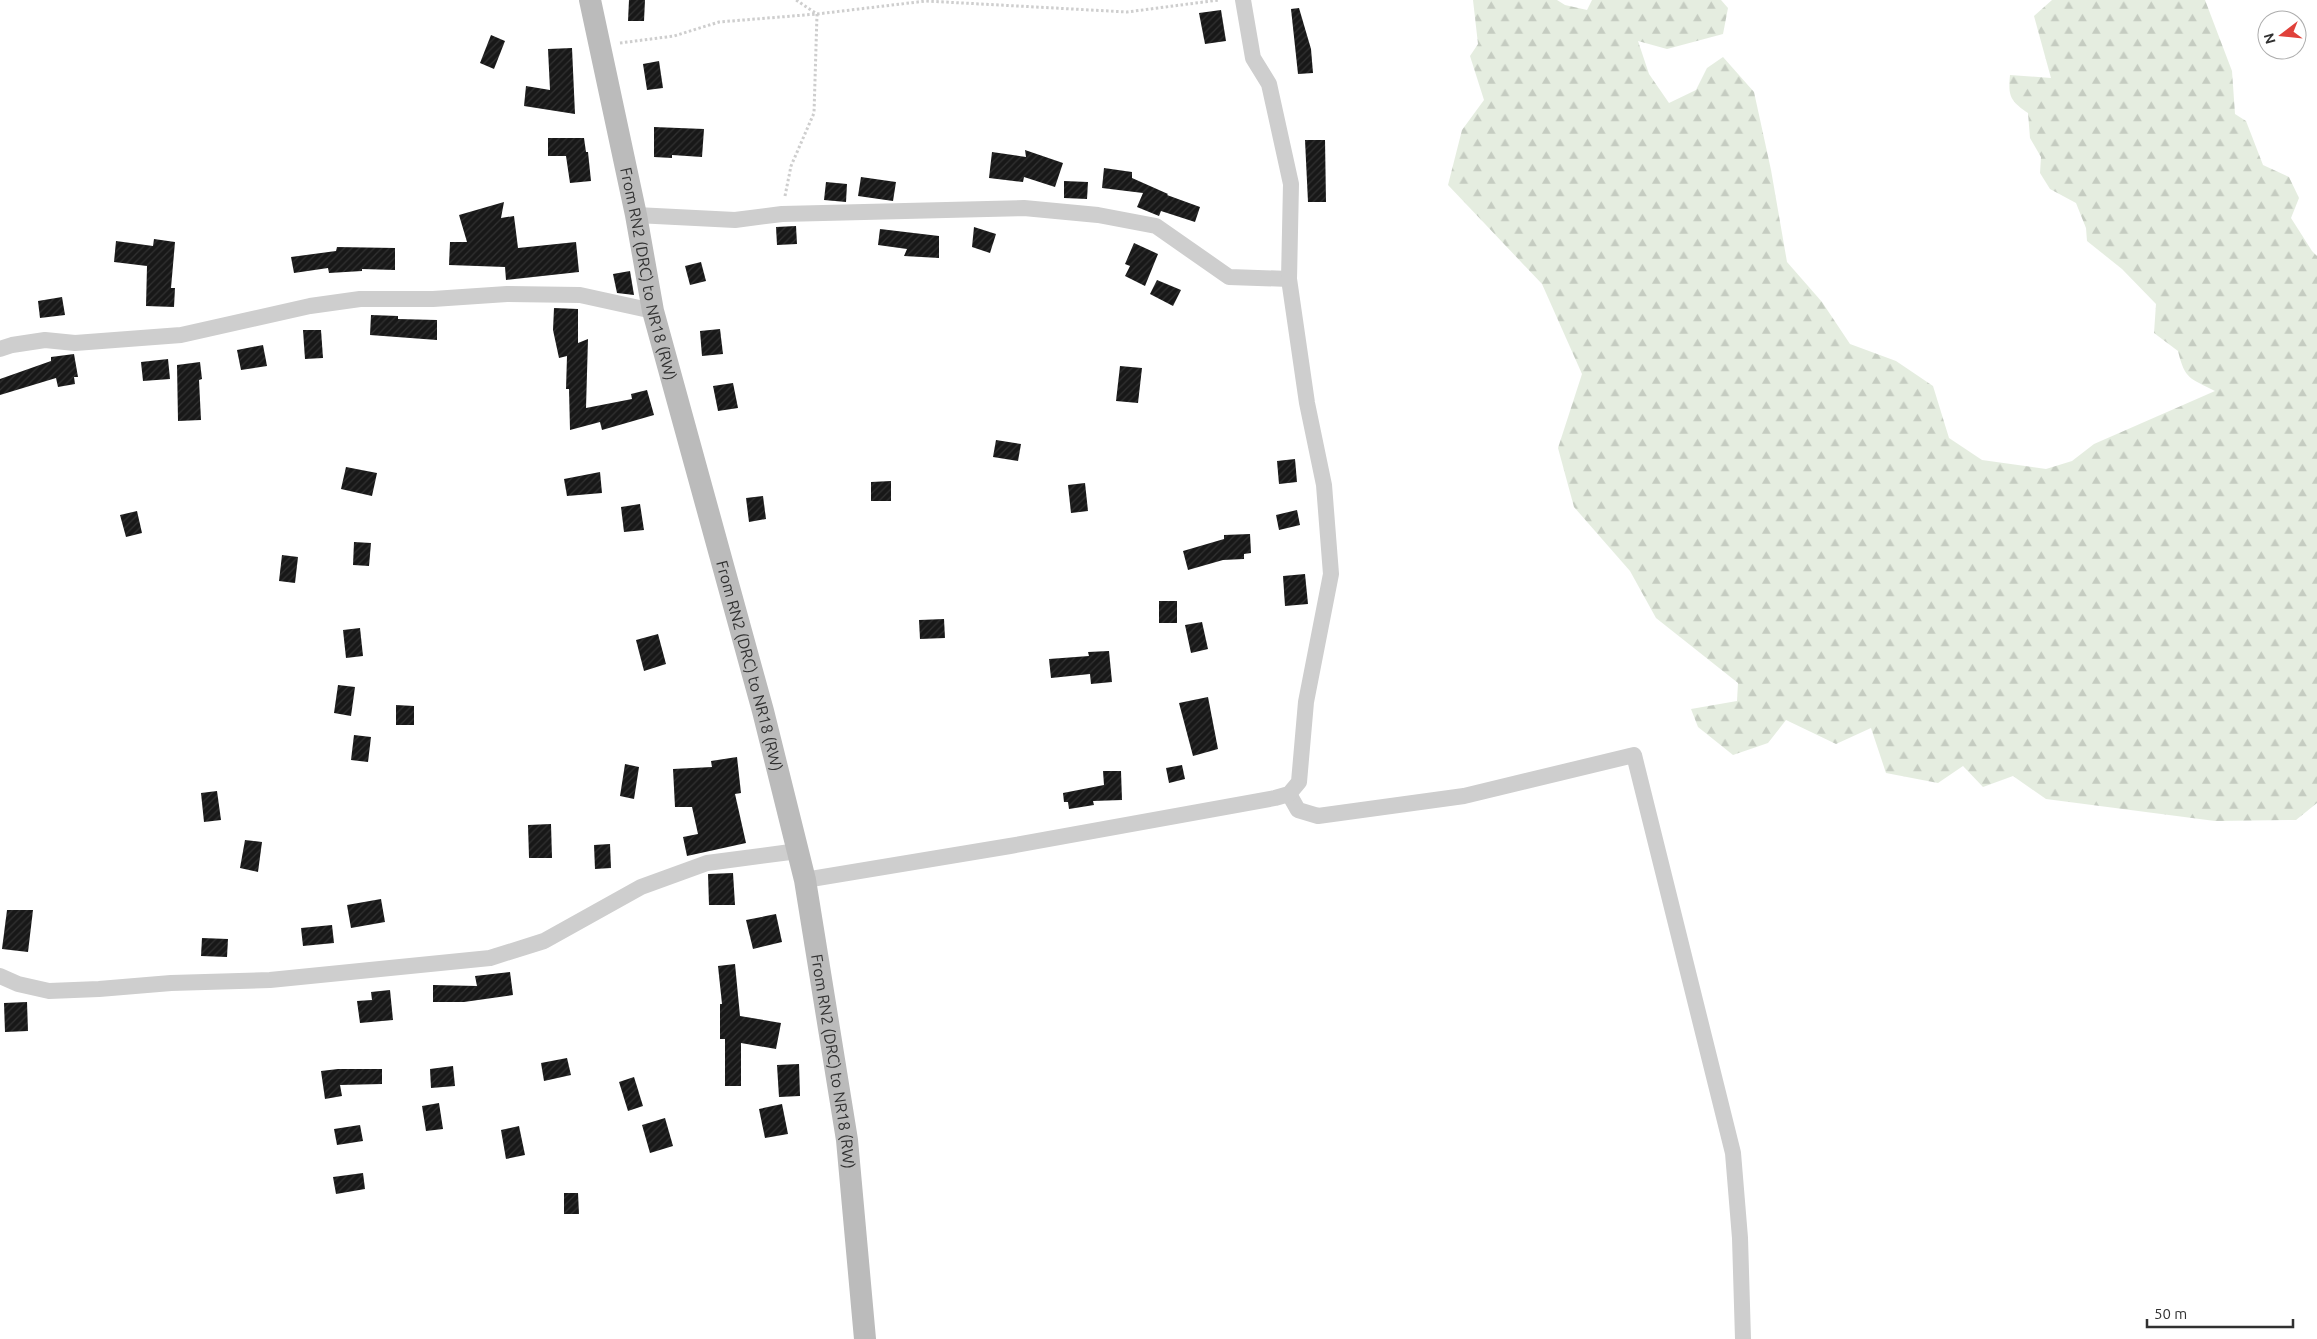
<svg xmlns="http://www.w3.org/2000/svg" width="2317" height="1339" font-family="Ubuntu,sans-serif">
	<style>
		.forest { fill: url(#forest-firs) }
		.building { fill: url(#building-hatch) }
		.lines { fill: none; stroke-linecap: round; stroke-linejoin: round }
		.path { stroke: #cecece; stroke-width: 3; stroke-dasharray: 2.5 2.5; stroke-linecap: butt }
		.street { stroke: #cecece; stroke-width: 16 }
		.secondary { stroke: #bbb; stroke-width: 22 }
		.labels { text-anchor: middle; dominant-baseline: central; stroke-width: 5; stroke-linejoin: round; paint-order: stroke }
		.street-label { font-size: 16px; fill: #313131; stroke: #fff }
	</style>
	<defs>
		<pattern id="forest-firs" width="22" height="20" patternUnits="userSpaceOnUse" patternTransform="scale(1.25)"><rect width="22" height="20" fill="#e5ede0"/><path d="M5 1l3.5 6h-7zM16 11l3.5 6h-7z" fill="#c5ccc1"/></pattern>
		<pattern id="building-hatch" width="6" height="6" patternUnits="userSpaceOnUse" patternTransform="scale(1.25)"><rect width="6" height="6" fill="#181818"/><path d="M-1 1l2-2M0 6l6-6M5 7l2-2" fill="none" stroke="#313131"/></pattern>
	</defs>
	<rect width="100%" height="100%" fill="#fff"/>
	<path class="forest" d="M1473,0H1557L1565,5L1587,10L1592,0H1721L1728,8L1723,34L1667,49L1638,41L1649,74L1669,103L1696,90L1707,68L1723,57L1754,92L1771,170L1787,262L1822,302L1850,344L1896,361L1933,386L1949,438L1982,460L2046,469L2072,461L2094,444L2215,391C2190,378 2185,380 2178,351L2154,333L2156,304L2122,269L2087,241L2086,228L2076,203L2050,189L2040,173L2041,157L2030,138L2028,113C2010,101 2008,96 2010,75L2051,78L2034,16L2052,0H2205L2232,71L2235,114L2246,121L2263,165L2289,177L2299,198L2291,218L2312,251L2317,256V803L2296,820L2215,821L2046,799L2013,776L1983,787L1963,766L1938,783L1886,773L1871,728L1836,744L1786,720L1768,743L1733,755L1698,727L1691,709L1737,701L1738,683L1656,618L1630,571L1574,507L1558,448L1582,374L1542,284L1448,185L1462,130L1484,100L1470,56L1478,44Z"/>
	<g class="building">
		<polygon points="629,0 645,0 644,21 628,21"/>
		<polygon points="1299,8 1311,49 1313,73 1298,74 1291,9"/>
		<polygon points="1221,10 1226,41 1205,44 1199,13"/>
		<polygon points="491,35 505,41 494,69 480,63"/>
		<polygon points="572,48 575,114 524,106 526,86 550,90 548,49"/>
		<polygon points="659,61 663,88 647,90 643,64"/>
		<polygon points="654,127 704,129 702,157 672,155 672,158 654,157"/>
		<polygon points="548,138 584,138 586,152 588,152 591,181 570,183 566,156 548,156"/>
		<polygon points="1305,140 1325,140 1326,202 1308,202"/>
		<polygon points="1025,150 1063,163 1055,187 1024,177 1023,182 989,178 992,152 1026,157"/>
		<polygon points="1104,168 1132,172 1132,178 1168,194 1167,195 1200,207 1195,222 1161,211 1159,216 1137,207 1143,193 1102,188"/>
		<polygon points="861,177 896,182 893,201 858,196"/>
		<polygon points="1064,181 1088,182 1087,199 1064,198"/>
		<polygon points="826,182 847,184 846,202 824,200"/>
		<polygon points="504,202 501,218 514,216 518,248 576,242 579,272 506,280 505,267 449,265 450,242 467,242 459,215"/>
		<polygon points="796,226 797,244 777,245 776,227"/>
		<polygon points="974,227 996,234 990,253 972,247"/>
		<polygon points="880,229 939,236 939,258 904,256 907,249 878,245"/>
		<polygon points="154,239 175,242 171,288 175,288 174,307 146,306 147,266 114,262 116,241 153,246"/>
		<polygon points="1134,243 1158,254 1145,286 1125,276 1130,266 1125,264"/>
		<polygon points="337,247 395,248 395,270 362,269 362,271 329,273 328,268 294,273 291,257 336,251"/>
		<polygon points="701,262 706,281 690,285 685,266"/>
		<polygon points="630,271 634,295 617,293 613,274"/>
		<polygon points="1157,280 1181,290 1173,306 1150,294"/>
		<polygon points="62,297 65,315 40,318 38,301"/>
		<polygon points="554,308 578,309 578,343 588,339 586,408 632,399 631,394 647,390 654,415 602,430 600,422 570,430 569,389 566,389 567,356 559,358 553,330"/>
		<polygon points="371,315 398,316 398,319 437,320 437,340 370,335"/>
		<polygon points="720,329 723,354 702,356 700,331"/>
		<polygon points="303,330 321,330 323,358 305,359"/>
		<polygon points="263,345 267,366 241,370 237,350"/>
		<polygon points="74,354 78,377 74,377 75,384 58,387 56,378 0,395 0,379 51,361 51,357"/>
		<polygon points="168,359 170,379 143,381 141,362"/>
		<polygon points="200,362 202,379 199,380 201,420 178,421 177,365"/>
		<polygon points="1120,366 1142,368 1138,403 1116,401"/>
		<polygon points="733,383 738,408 718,411 713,386"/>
		<polygon points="996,440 1021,444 1018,461 993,457"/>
		<polygon points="1295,459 1297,482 1279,484 1277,461"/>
		<polygon points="346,467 377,473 372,496 341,489"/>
		<polygon points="600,472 602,493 567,496 564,479"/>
		<polygon points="891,481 891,501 871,501 871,482"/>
		<polygon points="1085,483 1088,511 1071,513 1068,485"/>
		<polygon points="763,496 766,519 749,522 746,498"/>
		<polygon points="640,504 644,530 624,532 621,507"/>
		<polygon points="1297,510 1300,525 1279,530 1276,515"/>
		<polygon points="137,511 142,533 126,537 120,515"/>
		<polygon points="1250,534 1251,553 1244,554 1244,559 1223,560 1188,570 1183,551 1224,539 1224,535"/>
		<polygon points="354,542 371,543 369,566 353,565"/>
		<polygon points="282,555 298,557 295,583 279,581"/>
		<polygon points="1305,574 1308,604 1285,606 1283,576"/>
		<rect x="1159" y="601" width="18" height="22"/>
		<polygon points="944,619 945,638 920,639 919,620"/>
		<polygon points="1202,622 1208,649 1191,653 1185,625"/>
		<polygon points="360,628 363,656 346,658 343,630"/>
		<polygon points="658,634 666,664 644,671 636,640"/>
		<polygon points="1109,651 1112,682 1091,684 1090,674 1051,678 1049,659 1089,656 1088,652"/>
		<polygon points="338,685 355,687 351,716 334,713"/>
		<polygon points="1208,697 1218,749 1193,756 1179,703"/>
		<polygon points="396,705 414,706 414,725 396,725"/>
		<polygon points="354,735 371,737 368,762 351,760"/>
		<polygon points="737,757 741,793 735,794 746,843 687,856 683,837 698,834 692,807 675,807 673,769 712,767 711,761"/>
		<polygon points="625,764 639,767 634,799 620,796"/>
		<polygon points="1182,765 1185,779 1169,783 1166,768"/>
		<polygon points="1103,771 1121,771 1122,800 1093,801 1094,805 1069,809 1068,802 1064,802 1063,793 1104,785"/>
		<polygon points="217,791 221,820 204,822 201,793"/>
		<polygon points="551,824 552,858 529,858 528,825"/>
		<polygon points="245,840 262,842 258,872 240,868"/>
		<polygon points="610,844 611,868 595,869 594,845"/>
		<polygon points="733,873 735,905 709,905 708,874"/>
		<polygon points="381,899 385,922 351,928 347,905"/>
		<polygon points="7,910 33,910 28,952 2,949"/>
		<polygon points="776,914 782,942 753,949 746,920"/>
		<polygon points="332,925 334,943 303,946 301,928"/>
		<polygon points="202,938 228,939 227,957 201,956"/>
		<polygon points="735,964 740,1016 781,1023 776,1049 741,1043 741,1086 725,1086 725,1039 720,1039 720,1004 722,1004 718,966"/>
		<polygon points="510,972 513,995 464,1002 433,1002 433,985 477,986 475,976"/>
		<polygon points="390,990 393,1020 360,1023 357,1001 372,1000 371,992"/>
		<polygon points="27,1002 28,1031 5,1032 4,1003"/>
		<polygon points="567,1058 571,1075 544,1081 541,1063"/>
		<polygon points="799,1064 800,1096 779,1097 777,1065"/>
		<polygon points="453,1066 455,1086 431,1088 430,1069"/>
		<polygon points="338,1069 382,1069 382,1084 340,1085 342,1096 325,1099 321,1071"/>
		<polygon points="634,1077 643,1106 628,1111 619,1082"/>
		<polygon points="439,1103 443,1129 426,1131 422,1106"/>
		<polygon points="782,1104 788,1134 765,1138 759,1109"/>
		<polygon points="665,1118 673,1146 650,1153 642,1125"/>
		<polygon points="360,1125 363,1141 337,1145 334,1129"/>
		<polygon points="519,1126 525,1155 506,1159 501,1130"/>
		<polygon points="363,1173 365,1189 336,1194 333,1177"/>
		<polygon points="564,1193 578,1193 579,1214 564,1214"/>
	</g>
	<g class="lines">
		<g class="path">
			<polyline points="620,43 674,36 719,22 817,14 926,1 1127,12 1219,0"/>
			<polyline points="785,196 791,166 814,113 817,14 796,0"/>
		</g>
		<g class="street">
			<polyline points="636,215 735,220 782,214 1024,208 1098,215 1156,226 1229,277 1289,279"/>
			<polyline points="0,349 12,345 45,340 75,343 181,335 310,306 360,299 433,299 507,294 580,295 653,311"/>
			<polyline points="1289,794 1298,810 1318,816 1464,796 1634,755 1733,1153 1740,1238 1743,1339"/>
			<polyline points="805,880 1010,846 1275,798 1289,794 1299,782 1306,702 1331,574 1324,485 1307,403 1289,279 1291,184 1269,84 1253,58 1243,0"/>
			<polyline points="0,976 18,984 49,991 99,989 171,983 270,980 490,958 544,941 641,887 707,863 798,851"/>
		</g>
		<path class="secondary" id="s1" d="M590,0L636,215L653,311L763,711L805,880L847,1140L865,1339"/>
	</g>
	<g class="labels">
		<g class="street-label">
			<text stroke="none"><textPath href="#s1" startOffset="280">From RN2 (DRC) to NR18 (RW)</textPath></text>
			<text stroke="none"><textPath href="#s1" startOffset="685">From RN2 (DRC) to NR18 (RW)</textPath></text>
			<text stroke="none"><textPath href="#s1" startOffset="1090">From RN2 (DRC) to NR18 (RW)</textPath></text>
		</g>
	</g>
	<g transform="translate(2282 35) rotate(254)"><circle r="24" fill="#ffffff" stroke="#adadad"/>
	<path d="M0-4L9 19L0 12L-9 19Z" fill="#e0413a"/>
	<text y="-8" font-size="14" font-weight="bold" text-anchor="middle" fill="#313131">N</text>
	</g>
	<path d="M2147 1319v8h146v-8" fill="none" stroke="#313131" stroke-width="2.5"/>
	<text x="2154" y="1319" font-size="15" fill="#313131" stroke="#ffffff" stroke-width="4" paint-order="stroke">50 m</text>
</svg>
